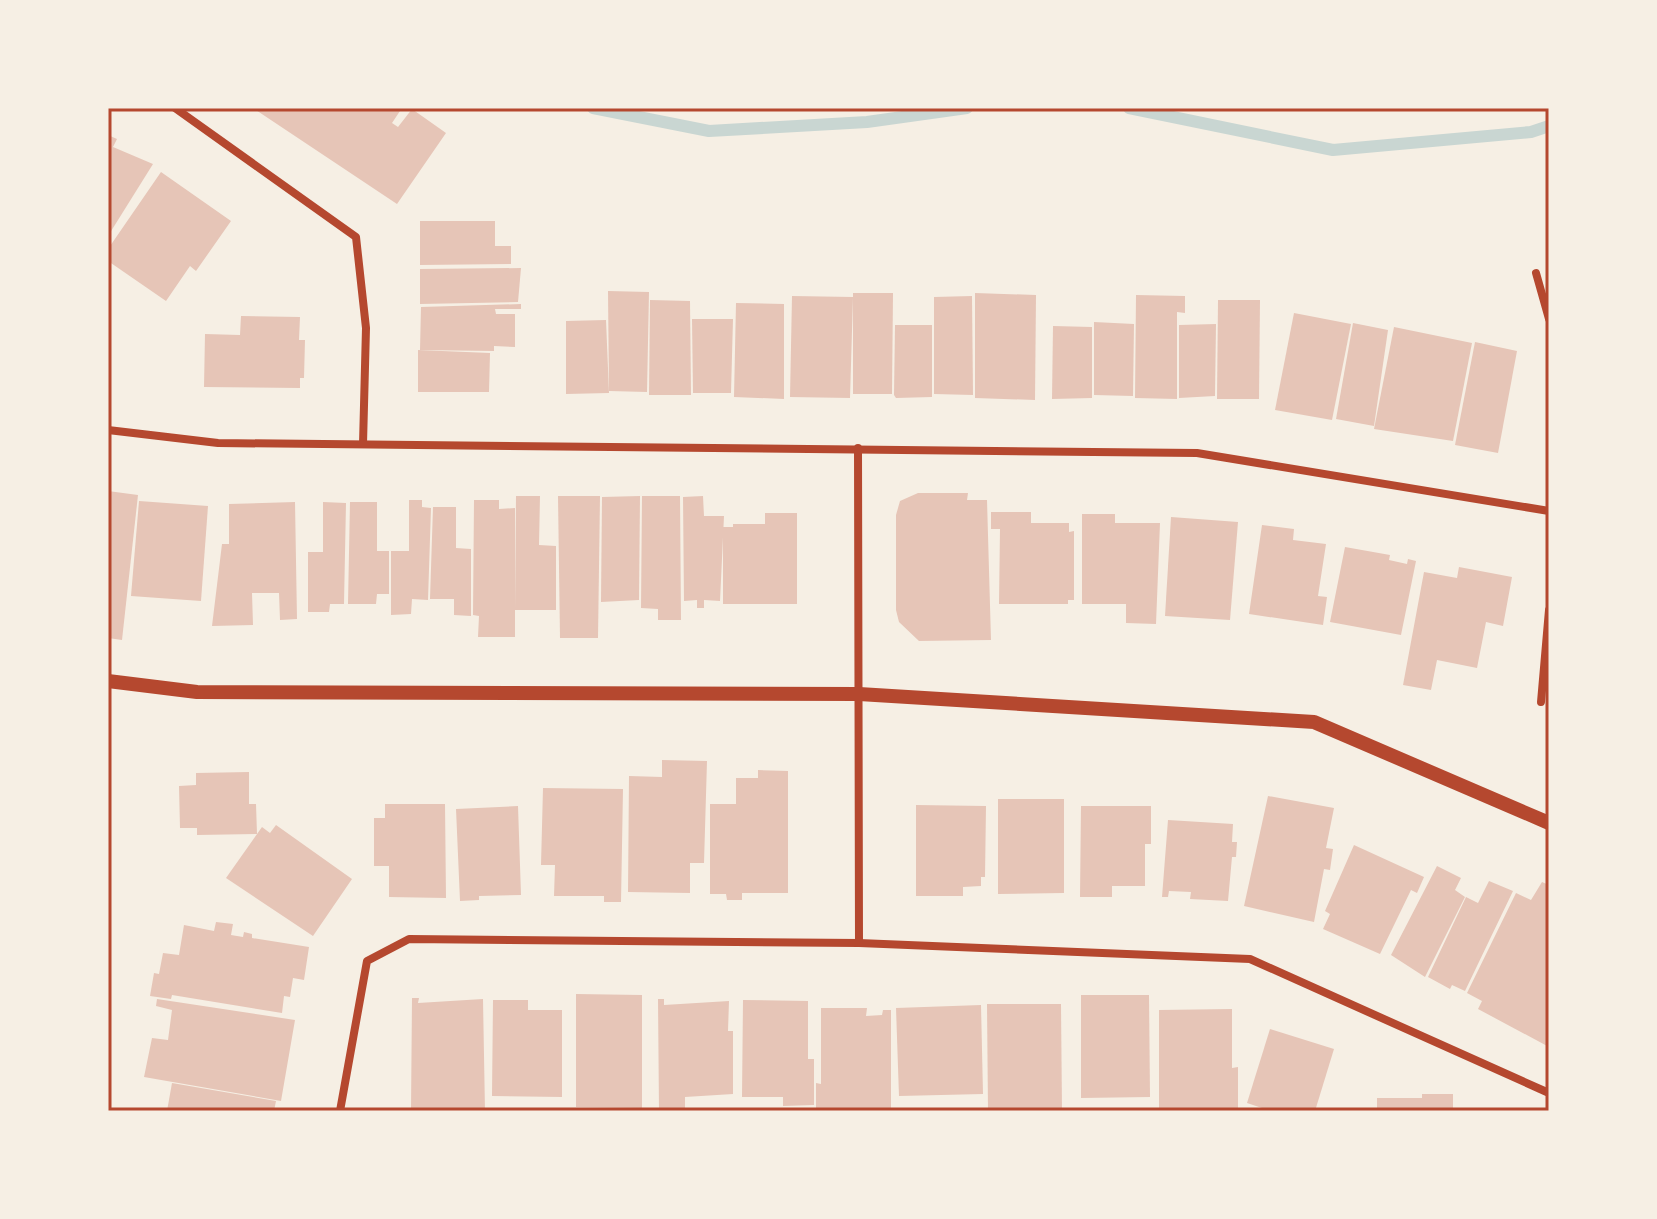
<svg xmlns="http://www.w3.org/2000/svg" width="1657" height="1219" font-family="'Sofia Sans Condensed',sans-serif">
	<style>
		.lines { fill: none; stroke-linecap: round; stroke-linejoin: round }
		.stream { stroke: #c9d6d2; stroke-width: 12 }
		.building { fill: #e6c5b7 }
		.minor { stroke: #b5482f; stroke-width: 8 }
		.tertiary { stroke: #b5482f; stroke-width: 14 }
		.neatline { fill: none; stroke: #b5482f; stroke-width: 3 }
	</style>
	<rect width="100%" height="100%" fill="#f6efe4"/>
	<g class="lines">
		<g class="stream">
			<polyline points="593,108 709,131 867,122 967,108"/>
			<polyline points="1129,108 1333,150 1531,132 1549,126"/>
		</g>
	</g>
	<g class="building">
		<polygon points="253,108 402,108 392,123 398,127 412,109 446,133 397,204"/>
		<polygon points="108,135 117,139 113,147 153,164 108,236"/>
		<polygon points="161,172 231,221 196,271 190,266 166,301 108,261 108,249"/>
		<polygon points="420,221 495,221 495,246 511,246 511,264 420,265"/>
		<polygon points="521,268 518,302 420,304 420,269"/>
		<polygon points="608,291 649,292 647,392 609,391"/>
		<polygon points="853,293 893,293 892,394 853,394"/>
		<polygon points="975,293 1036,295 1035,400 975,398"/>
		<polygon points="1136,295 1185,296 1185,313 1177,312 1177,399 1135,398"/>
		<polygon points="792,296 853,297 850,398 790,397"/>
		<polygon points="972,296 973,395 934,394 934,297"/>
		<polygon points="650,300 690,301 691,395 649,395"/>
		<polygon points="1218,300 1260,300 1259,399 1217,399"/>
		<polygon points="736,303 784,304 784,399 734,397"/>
		<polygon points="521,304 521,309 495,309 496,314 515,314 515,347 494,346 494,351 420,350 421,307"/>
		<polygon points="1294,313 1351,324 1332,420 1275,410"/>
		<polygon points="241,316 300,317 299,340 305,340 304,378 300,378 300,388 204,387 205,334 240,335"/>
		<polygon points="692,319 733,319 731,393 693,393"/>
		<polygon points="606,320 609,393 566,394 566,321"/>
		<polygon points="1094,322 1134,324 1133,396 1094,395"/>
		<polygon points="1353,323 1388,330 1374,426 1336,419"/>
		<polygon points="1216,324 1215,396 1179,398 1179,325"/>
		<polygon points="895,325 932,325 932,397 896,398 894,395"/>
		<polygon points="1053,326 1092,327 1092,398 1052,399"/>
		<polygon points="1394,327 1472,343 1453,441 1374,429"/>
		<polygon points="1475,342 1517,351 1498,453 1455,445"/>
		<polygon points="418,350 490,353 489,392 418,392"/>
		<polygon points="108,491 138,495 122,640 108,638"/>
		<polygon points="918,493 968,493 967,500 987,500 991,640 919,641 899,622 896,610 896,515 900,501"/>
		<polygon points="516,496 540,496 539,545 556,546 556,610 515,610"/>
		<polygon points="558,496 600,496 598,638 560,638"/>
		<polygon points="640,496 639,600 601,602 602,497"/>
		<polygon points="642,496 680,496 681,620 658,620 658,609 641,608"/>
		<polygon points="703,496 704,516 724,516 720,601 704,600 704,608 697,608 697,600 684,601 683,497"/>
		<polygon points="409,500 422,500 422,507 431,508 428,600 412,599 411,614 391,615 391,551 409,551"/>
		<polygon points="474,500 499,500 499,509 515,508 515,637 478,637 479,616 473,615"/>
		<polygon points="139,501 208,506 201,601 131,596"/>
		<polygon points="295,502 297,619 280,620 279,593 252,593 253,625 212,626 222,544 229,544 229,504"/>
		<polygon points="323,502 346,503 344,604 330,604 329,612 308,612 308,552 323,552"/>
		<polygon points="350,502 377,502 377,551 389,551 389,594 377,594 376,604 348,604"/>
		<polygon points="433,507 456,507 456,548 471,549 471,616 454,615 454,599 430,599"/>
		<polygon points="991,512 1031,512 1031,523 1069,523 1069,532 1074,531 1074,600 1068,600 1068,604 999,604 1000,529 991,529"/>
		<polygon points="765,513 797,513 797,604 723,604 723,527 733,527 733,524 765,524"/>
		<polygon points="1082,514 1115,514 1115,523 1160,523 1156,624 1126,623 1126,604 1082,604"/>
		<polygon points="1171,517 1238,522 1230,620 1165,616"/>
		<polygon points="1262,525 1294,529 1293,540 1326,544 1318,596 1327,597 1323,625 1249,614"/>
		<polygon points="1345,547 1390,555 1389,560 1407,564 1408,559 1416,561 1401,635 1330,622"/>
		<polygon points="1459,567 1512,577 1503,626 1486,622 1477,668 1437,660 1431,690 1403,685 1424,572 1457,578"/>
		<polygon points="662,760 707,761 704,863 690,863 690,893 628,892 629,776 662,777"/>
		<polygon points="758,770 788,771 788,893 742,893 742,900 727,900 726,894 710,894 710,804 736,804 736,778 758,778"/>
		<polygon points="249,772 249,804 256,804 257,834 197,835 197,828 180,828 179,786 196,785 196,773"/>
		<polygon points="543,788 623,789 621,902 604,902 604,896 554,896 555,865 541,865"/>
		<polygon points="1268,796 1334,808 1326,848 1333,849 1330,870 1324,869 1314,922 1244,906"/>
		<polygon points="998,799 1064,799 1064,893 998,894"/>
		<polygon points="385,804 445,804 446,898 389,897 389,866 374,866 374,818 385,818"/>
		<polygon points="916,805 986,806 985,877 981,877 981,886 963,887 963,896 916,896"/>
		<polygon points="518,806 521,895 479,896 479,900 460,901 456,809"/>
		<polygon points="1081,806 1151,806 1151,844 1145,844 1145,886 1112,886 1112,897 1080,897"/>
		<polygon points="1168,820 1233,824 1232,842 1237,842 1236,857 1232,857 1228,901 1190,899 1191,892 1169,891 1168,897 1162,897"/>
		<polygon points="276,825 352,879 313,936 226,878 262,827 270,833"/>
		<polygon points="1354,845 1424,877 1417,893 1411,890 1380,954 1323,929 1330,914 1325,911"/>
		<polygon points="1437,866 1461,878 1455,890 1465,897 1425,977 1391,955"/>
		<polygon points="1489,881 1513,891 1465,991 1452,985 1450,989 1428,977 1466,897 1478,903"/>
		<polygon points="1542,882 1549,885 1549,1047 1478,1009 1482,1001 1467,993 1516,893 1531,900"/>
		<polygon points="216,922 233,924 231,935 243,937 244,932 252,934 252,938 309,947 304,980 293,978 290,997 284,996 282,1013 172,995 171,999 150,996 154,973 159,974 163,953 179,955 184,925 214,931"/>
		<polygon points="576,994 642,995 642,1108 576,1107"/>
		<polygon points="1081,995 1149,995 1150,1097 1081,1098"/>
		<polygon points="412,998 419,998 418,1003 483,999 485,1111 411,1111"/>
		<polygon points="157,999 295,1020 281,1101 144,1077 152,1038 168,1040 172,1010 156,1006"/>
		<polygon points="658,999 664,999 664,1005 729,1001 728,1031 733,1031 733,1094 685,1097 685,1111 659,1111"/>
		<polygon points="493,1000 528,1000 528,1010 562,1010 562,1097 492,1096"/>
		<polygon points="743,1000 808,1001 808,1059 814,1059 814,1105 783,1106 783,1097 742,1097"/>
		<polygon points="987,1004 1061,1004 1062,1111 988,1111"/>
		<polygon points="981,1005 983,1094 899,1096 896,1008"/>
		<polygon points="821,1008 867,1008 866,1016 882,1015 883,1010 891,1010 891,1109 816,1111 816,1083 821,1084"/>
		<polygon points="1232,1009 1232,1068 1238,1067 1238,1111 1159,1111 1159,1010"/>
		<polygon points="1270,1029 1334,1049 1315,1111 1271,1111 1247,1103"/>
		<polygon points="172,1083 276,1101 274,1111 167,1111"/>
		<polygon points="1422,1094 1453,1094 1453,1111 1377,1111 1377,1098 1422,1098"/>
	</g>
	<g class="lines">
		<g class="minor">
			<polyline points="175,108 356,237 366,328 363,444"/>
			<polyline points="1536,273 1549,319"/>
			<polyline points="108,430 218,443 1197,453 1549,511"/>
			<polyline points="858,448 859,943"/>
			<polyline points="1541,702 1549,610"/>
			<polyline points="340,1111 367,961 409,939 859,943 1250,959 1549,1093"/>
		</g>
		<polyline class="tertiary" points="108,681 197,692 859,694 1314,722 1549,823"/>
	</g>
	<rect width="1657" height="1219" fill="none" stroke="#f6efe4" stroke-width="220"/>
	<rect x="110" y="110" width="1437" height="999" class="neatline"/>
</svg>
